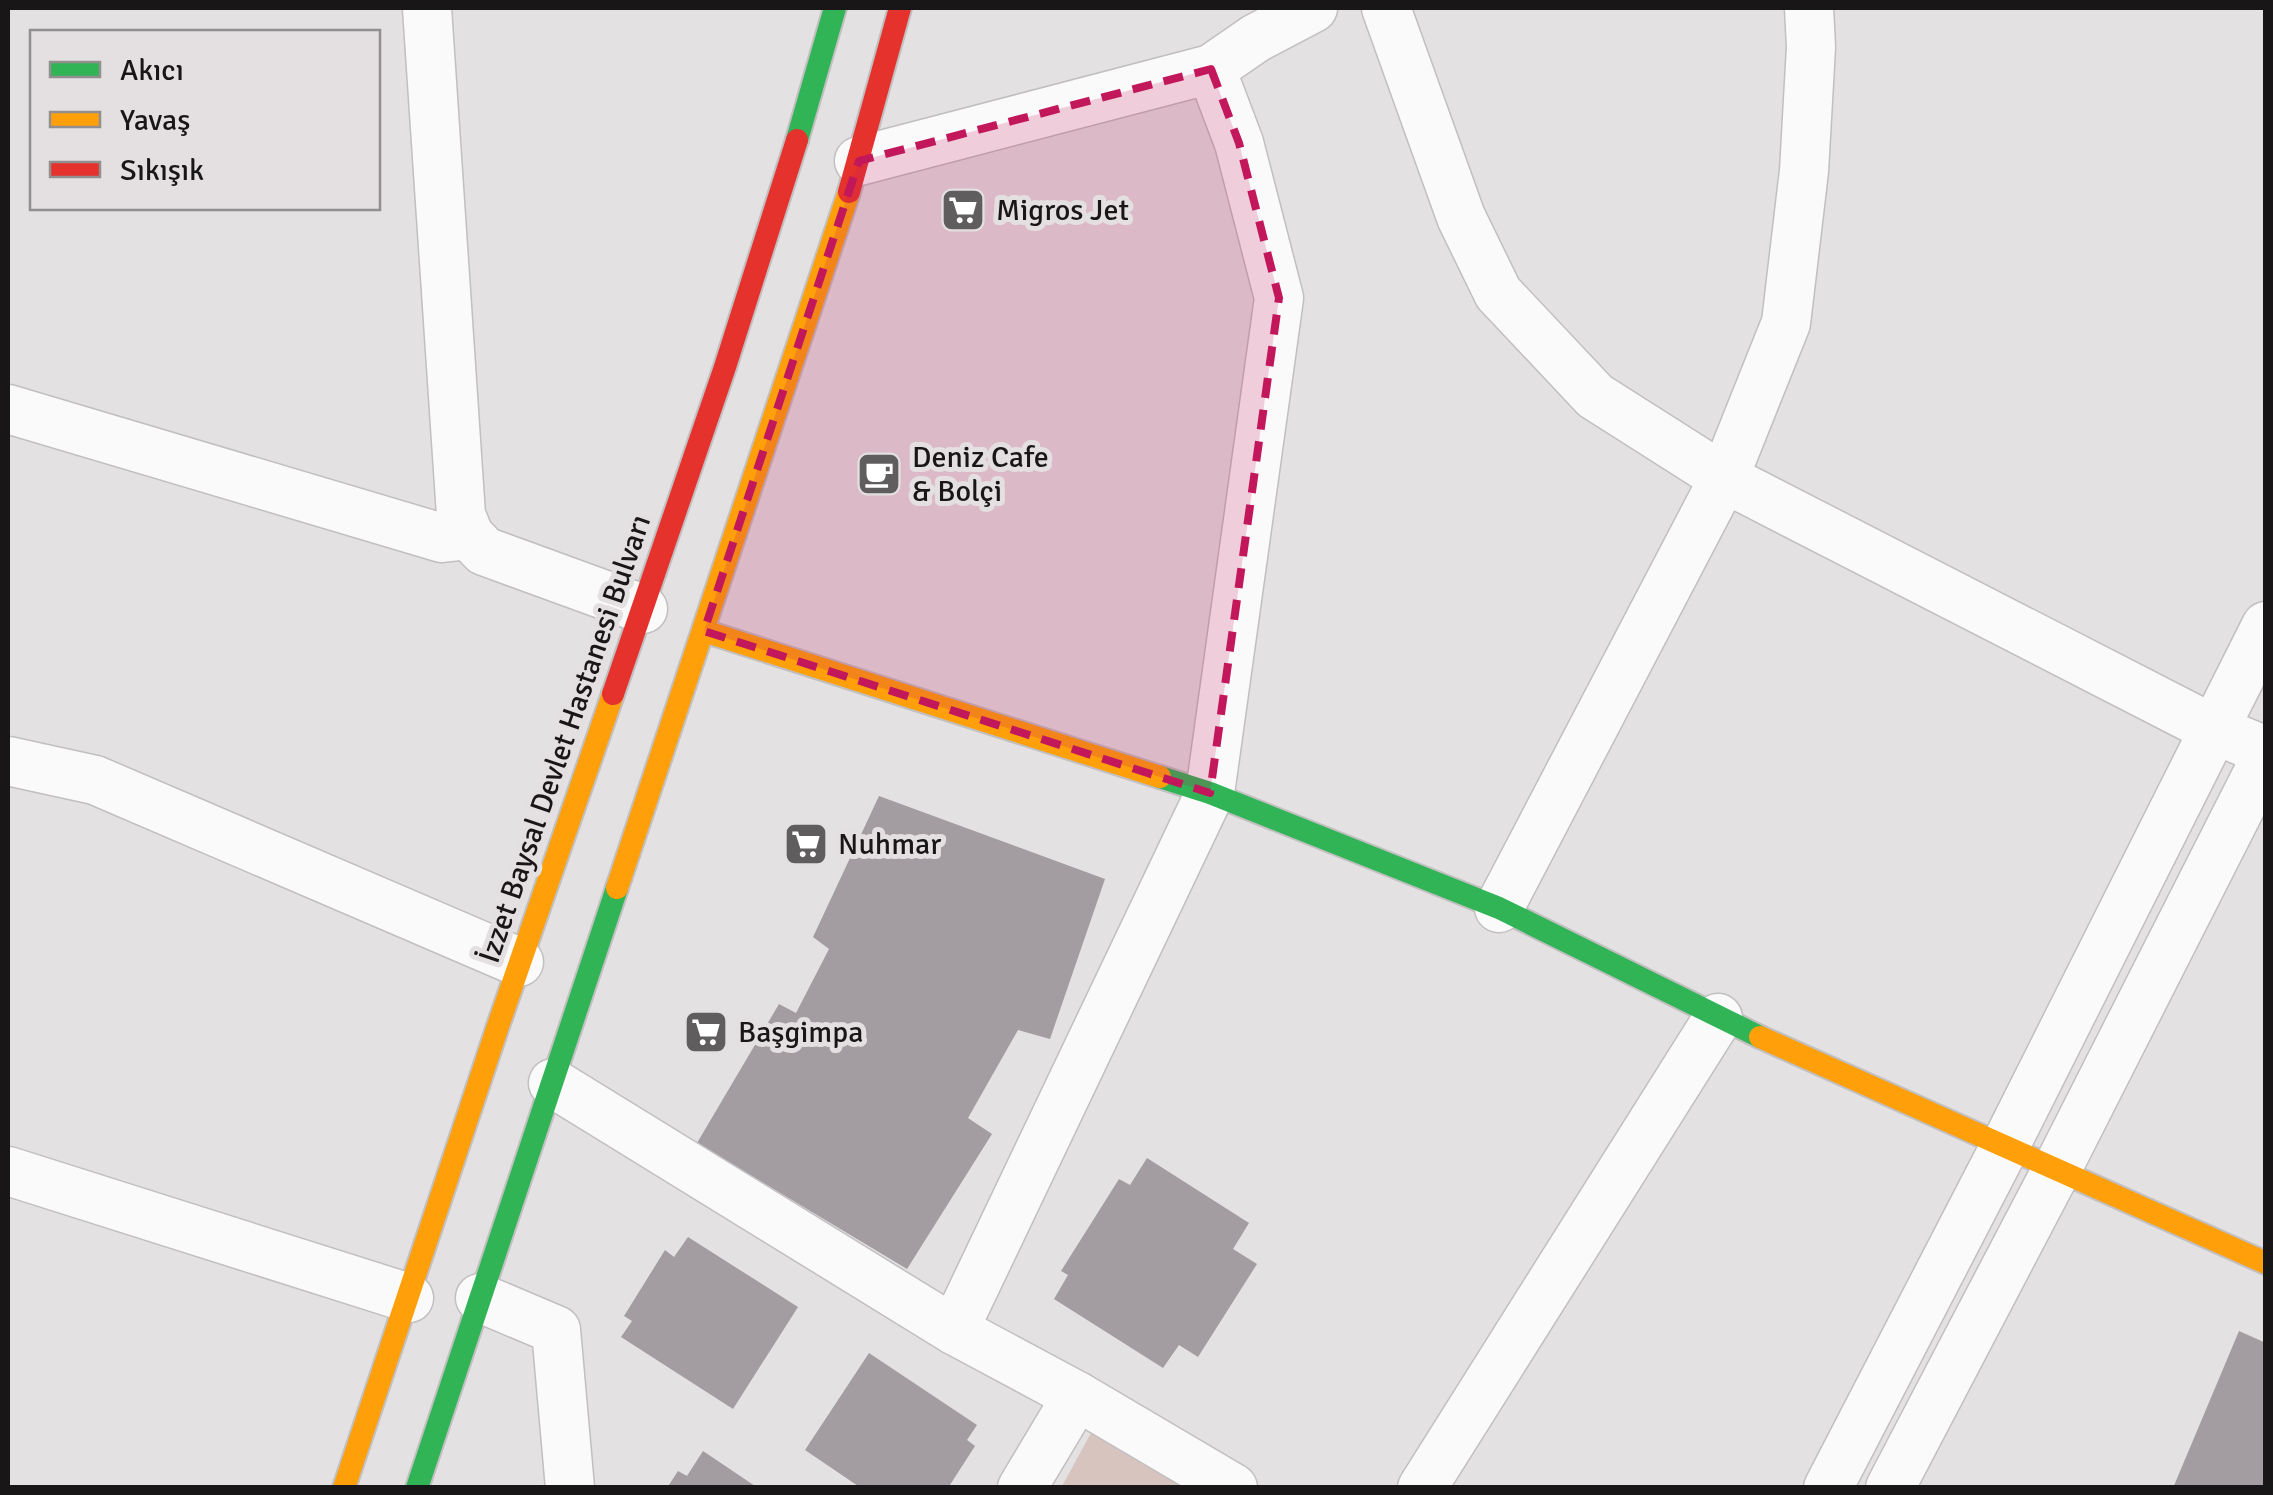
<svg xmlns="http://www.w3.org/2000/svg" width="2273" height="1495" font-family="Signika,sans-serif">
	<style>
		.green { fill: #d8c4bf }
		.building { fill: #a39ca1 }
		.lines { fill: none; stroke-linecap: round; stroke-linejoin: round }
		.street-casing { stroke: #c1bfc0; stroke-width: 51 }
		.fast-casing { stroke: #c1bfc0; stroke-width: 26 }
		.slow-casing { stroke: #c1bfc0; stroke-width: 26 }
		.jam-casing { stroke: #c1bfc0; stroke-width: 26 }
		.street { stroke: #fbfafb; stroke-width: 48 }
		.fast { stroke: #30b455; stroke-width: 22 }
		.slow { stroke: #ff9f0a; stroke-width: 22 }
		.jam { stroke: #e5322d; stroke-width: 22 }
		.marked { fill: #c2185b; fill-opacity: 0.2; stroke: #c2185b; stroke-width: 8; stroke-dasharray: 20 12; stroke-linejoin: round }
		.labels { text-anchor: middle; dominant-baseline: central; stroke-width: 10; stroke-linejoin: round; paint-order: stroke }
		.poi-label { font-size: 30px; fill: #181617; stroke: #e4e0e1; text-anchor: start }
		.street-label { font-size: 30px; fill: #181617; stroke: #e4e0e1 }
	</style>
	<rect width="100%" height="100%" fill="#e3e1e2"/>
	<polygon class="green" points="1091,1433 1187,1487 1061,1488"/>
	<g class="building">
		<polygon points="879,796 1105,879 1050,1039 1018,1030 968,1118 992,1134 907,1269 697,1143 779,1004 796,1013 829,949 813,937"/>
		<polygon points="1147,1158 1249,1223 1233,1249 1257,1264 1198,1357 1179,1345 1163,1368 1054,1299 1068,1275 1061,1271 1119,1179 1130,1185"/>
		<polygon points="688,1237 798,1307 733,1409 621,1337 632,1321 624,1316 665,1250 674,1257"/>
		<polygon points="2239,1331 2266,1343 2266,1488 2173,1488"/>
		<polygon points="869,1353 977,1425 967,1440 975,1446 948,1488 861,1488 805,1450"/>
		<polygon points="703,1451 758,1488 667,1488 678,1471 687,1476"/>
	</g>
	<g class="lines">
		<defs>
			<g id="street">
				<polyline points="427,8 461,515 469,535 484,551 643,609"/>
				<polyline points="1386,8 1461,217 1498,293 1595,396 1724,478 1499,908"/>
				<polyline points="1809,8 1811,47 1804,171 1786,323 1724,478 2213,729 2266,751"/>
				<polyline points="859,161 1211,69 1256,38 1313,8"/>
				<polyline points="8,409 442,538 469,535"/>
				<polyline points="8,761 95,780 519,962"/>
				<polyline points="553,1083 954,1330 1077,1396 1233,1488"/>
				<polyline points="8,1171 409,1298"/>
				<polyline points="480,1298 556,1330 570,1488"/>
				<polyline points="954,1330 1210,793 1279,298 1239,143 1211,69"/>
				<polyline points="1022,1488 1077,1396"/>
				<polyline points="1422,1488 1718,1018"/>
				<polyline points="1828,1488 2004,1148 2266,626"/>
				<polyline points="1890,1488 2056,1171 2266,757"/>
			</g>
			<g id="fast">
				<polyline points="797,140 835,8"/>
				<polyline points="1160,777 1210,793 1499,908 1760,1037"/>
				<polyline points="417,1488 617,888"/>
			</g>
			<g id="slow">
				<polyline points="704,631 1160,777"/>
				<polyline points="617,888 849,192"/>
				<polyline points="1760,1037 2266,1263"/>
				<polyline points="344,1488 498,1026 613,694"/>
			</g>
			<g id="jam">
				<polyline points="849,192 900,8"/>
				<polyline points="613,694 725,367 797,140"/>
			</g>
		</defs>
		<use href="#street" class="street-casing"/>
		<use href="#fast" class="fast-casing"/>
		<use href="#slow" class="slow-casing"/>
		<use href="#jam" class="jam-casing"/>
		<use href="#street" class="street"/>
		<use href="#fast" class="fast"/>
		<use href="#slow" class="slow"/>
		<use href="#jam" class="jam"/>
	</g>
	<path class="marked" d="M1211,69L1239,143L1279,298L1210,793L704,631L859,161Z"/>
	<defs>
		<symbol id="supermarket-square" viewBox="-11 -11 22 22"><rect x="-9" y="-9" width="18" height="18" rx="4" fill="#5f5d5e" stroke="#e4e0e1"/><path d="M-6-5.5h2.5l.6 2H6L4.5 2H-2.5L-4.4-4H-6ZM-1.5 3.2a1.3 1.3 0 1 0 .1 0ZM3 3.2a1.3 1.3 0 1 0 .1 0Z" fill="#fff"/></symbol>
		<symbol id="cafe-square" viewBox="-11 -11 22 22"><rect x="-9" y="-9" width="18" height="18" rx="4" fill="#5f5d5e" stroke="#e4e0e1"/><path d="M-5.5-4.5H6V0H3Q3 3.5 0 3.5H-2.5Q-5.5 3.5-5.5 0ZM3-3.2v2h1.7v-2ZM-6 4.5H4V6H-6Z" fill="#fff"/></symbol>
	</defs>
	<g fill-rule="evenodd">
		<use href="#supermarket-square" x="938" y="185" width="50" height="50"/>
		<use href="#cafe-square" x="854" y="449" width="50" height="50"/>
		<use href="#supermarket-square" x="781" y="819" width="50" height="50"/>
		<use href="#supermarket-square" x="681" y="1007" width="50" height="50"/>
	</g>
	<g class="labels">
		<g class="poi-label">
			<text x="996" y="210">Migros Jet</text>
			<text x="912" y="457">Deniz Cafe<tspan x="912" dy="34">&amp; Bolçi</tspan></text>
			<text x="838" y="844">Nuhmar</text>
			<text x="738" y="1032">Başgimpa</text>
		</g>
		<g class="street-label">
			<text transform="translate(565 739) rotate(-71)">İzzet Baysal Devlet Hastanesi Bulvarı</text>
		</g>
	</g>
	<rect width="2273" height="1495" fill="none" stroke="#181617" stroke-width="20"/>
	<rect x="30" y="30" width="350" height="180" fill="#e4e0e1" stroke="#928f90" stroke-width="2.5"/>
	<rect x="50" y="62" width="50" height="15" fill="#30b455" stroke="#928f90" stroke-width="2.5"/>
	<text x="120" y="80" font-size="30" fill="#181617">Akıcı</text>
	<rect x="50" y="112" width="50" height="15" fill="#ff9f0a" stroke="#928f90" stroke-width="2.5"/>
	<text x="120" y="130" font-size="30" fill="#181617">Yavaş</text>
	<rect x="50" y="162" width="50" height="15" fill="#e5322d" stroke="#928f90" stroke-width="2.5"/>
	<text x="120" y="180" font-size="30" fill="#181617">Sıkışık</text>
</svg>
